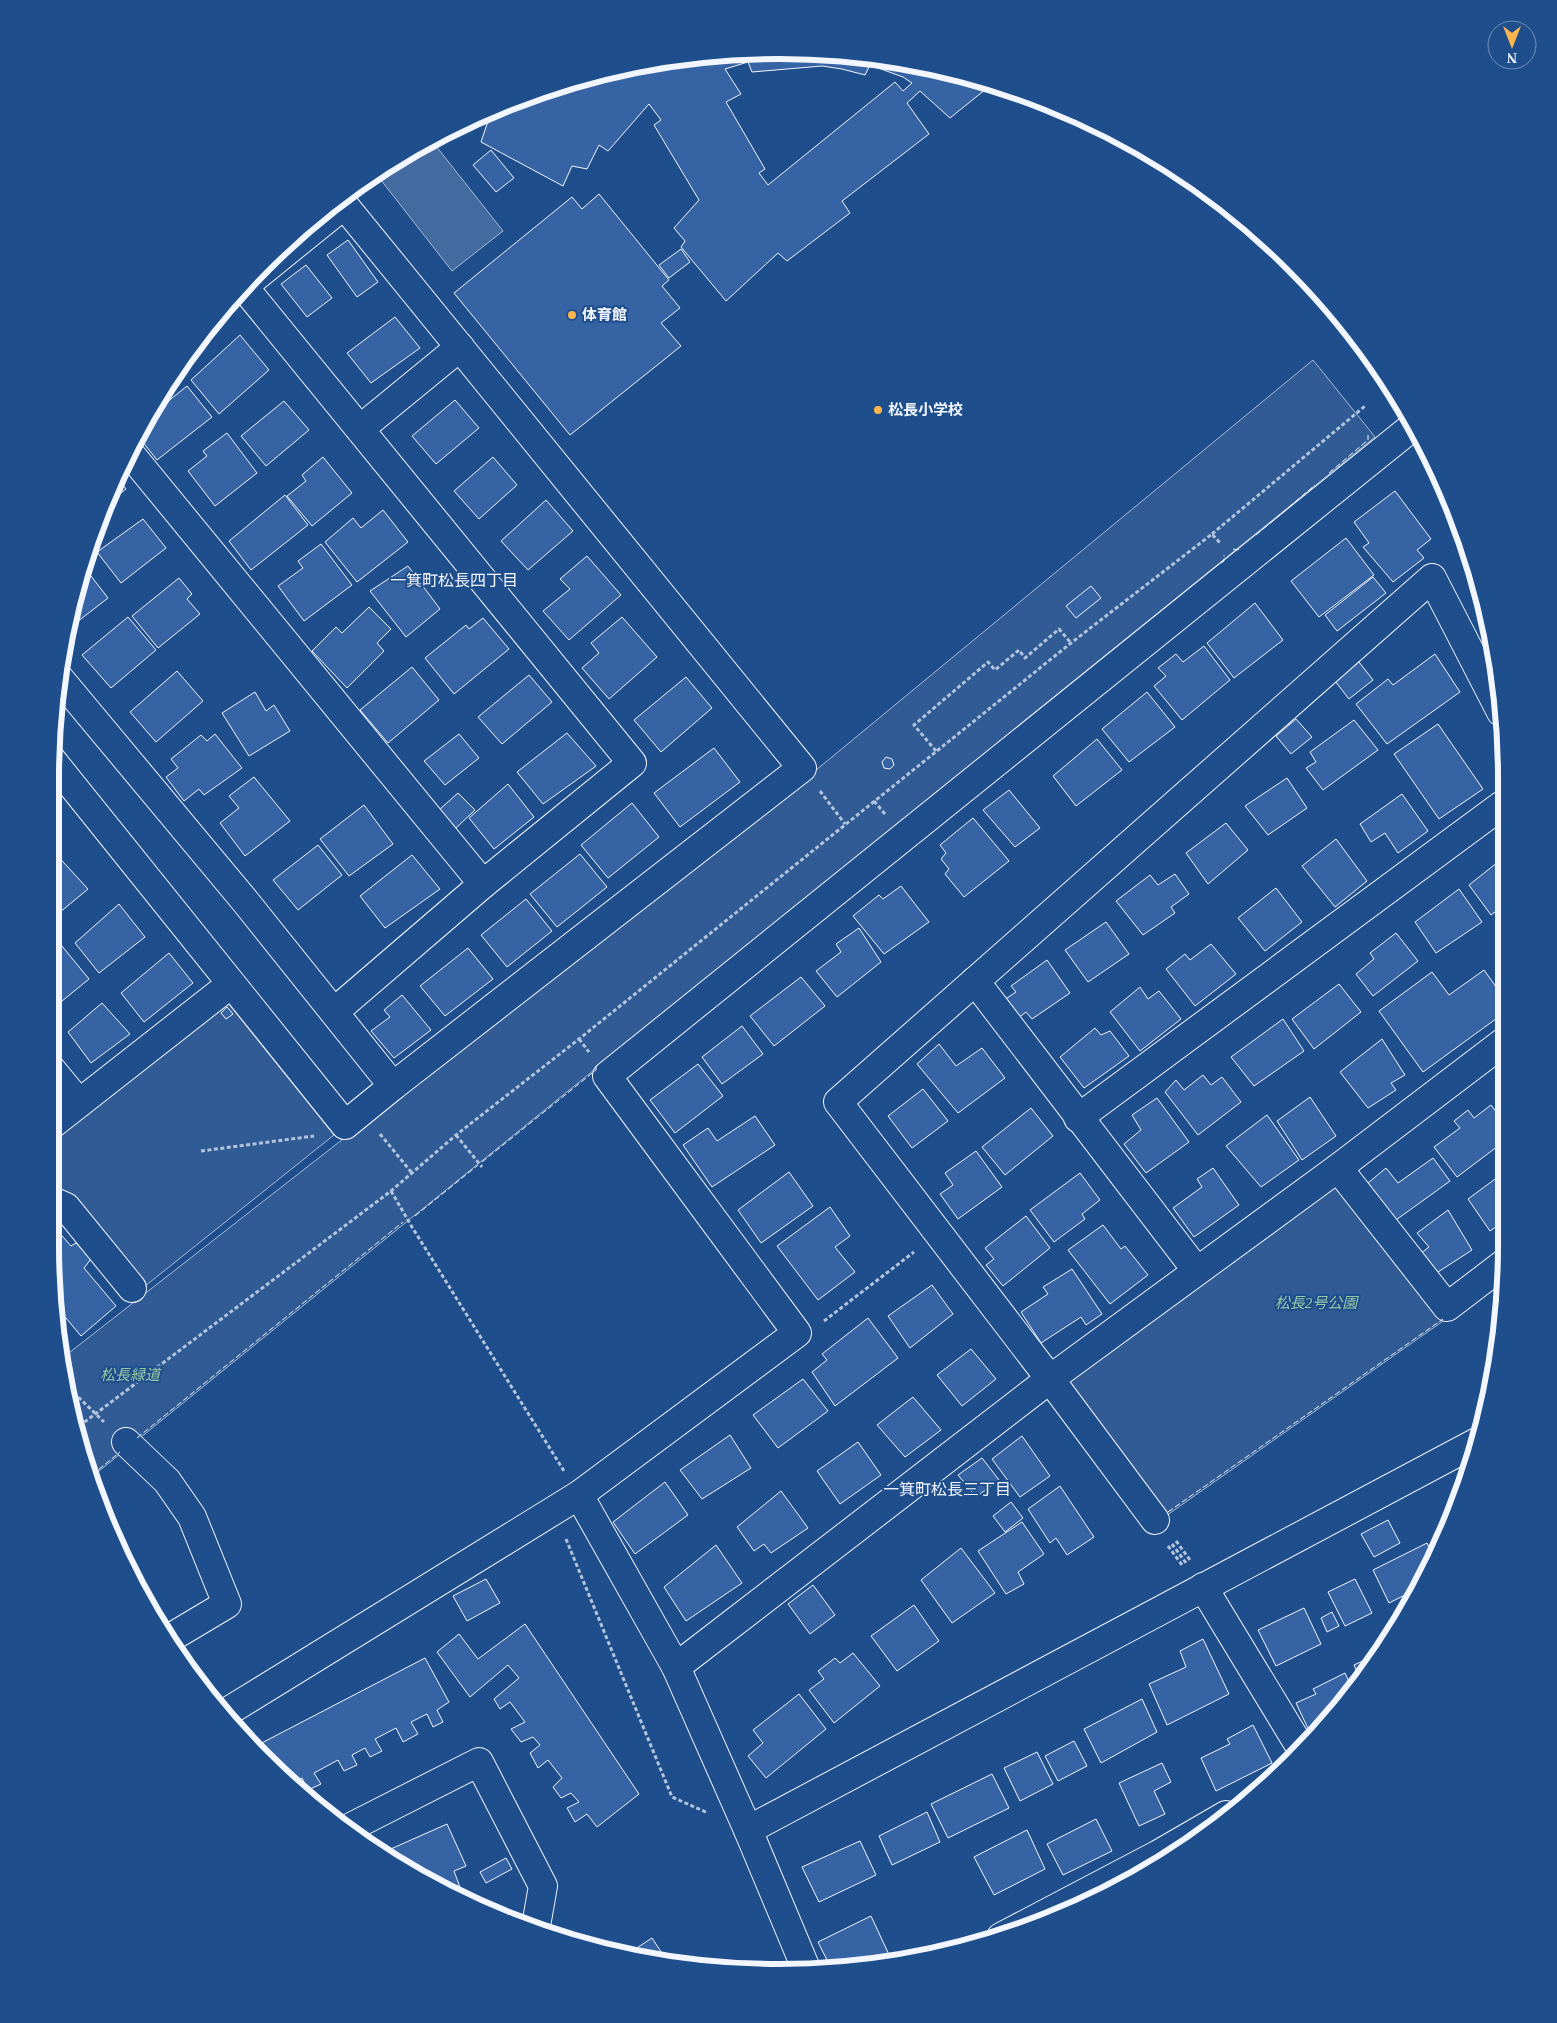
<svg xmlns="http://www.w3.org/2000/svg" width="1557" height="2023" font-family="'Times New Roman','Noto Sans JP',serif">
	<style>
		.built { fill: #305b95; stroke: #a8bbd7 }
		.water { fill: #446ba0; stroke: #a8bbd7 }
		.building { fill: #3563a3; stroke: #f2f6ff; fill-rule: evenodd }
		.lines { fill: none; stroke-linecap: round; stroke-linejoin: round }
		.minor-casing { stroke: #f2f6ff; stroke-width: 30 }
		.path { stroke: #b3c4dc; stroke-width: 3; stroke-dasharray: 4 2.5; stroke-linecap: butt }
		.minor { stroke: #1f4e8c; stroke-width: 28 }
		.fence { stroke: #f2f6ff; stroke-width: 1; stroke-dasharray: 6 2.5; stroke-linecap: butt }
		.poi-dot { fill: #ffb74d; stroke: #1f4e8c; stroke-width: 2 }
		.labels { text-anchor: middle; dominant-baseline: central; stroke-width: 4; stroke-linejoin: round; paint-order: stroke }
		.poi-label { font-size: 15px; font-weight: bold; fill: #f2f6ff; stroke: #1f4e8c; text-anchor: start }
		.park-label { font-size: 15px; font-style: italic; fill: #97c8a6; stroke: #1f4e8c }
		.neighbourhood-label { font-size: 16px; fill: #f2f6ff; stroke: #1f4e8c }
		.rim { fill: none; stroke: #f2f6ff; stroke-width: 6 }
	</style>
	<rect width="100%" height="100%" fill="#1f4e8c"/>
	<g class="built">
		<polygon points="1313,360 1375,437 93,1476 75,1433 65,1356 821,766"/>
		<polygon points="227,1002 334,1135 129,1299 50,1201 50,1143"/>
		<polygon points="1336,1180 1446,1319 1163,1518 1062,1381"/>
	</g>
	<polygon class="water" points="432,141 503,231 452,271 377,175 395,161"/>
	<g class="building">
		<path d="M779,50L921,64L991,85L950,118L920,91L907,103L929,134L842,201L850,213L787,261L778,253L726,301L681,247L685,241L674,228L699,200L654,125L661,120L649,104L608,151L599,145L587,169L572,166L563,186L481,142L490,115L500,105L637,64ZM748,62L752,72L822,66L842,69L865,75L870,65L903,77L912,83L903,91L895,82L768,185L759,173L765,169L726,102L741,94L725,69Z"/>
		<polygon points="491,150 514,178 496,192 473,165"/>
		<polygon points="599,194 669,280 662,286 680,308 661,323 681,346 570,435 454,293 572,197 582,209"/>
		<polygon points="348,240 378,282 357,297 327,255"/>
		<polygon points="681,249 690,262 669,278 659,265"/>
		<polygon points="306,265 332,298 307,317 281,284"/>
		<polygon points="395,317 420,348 371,383 347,353"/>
		<polygon points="240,335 269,370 219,414 191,380"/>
		<polygon points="187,386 212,417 157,460 138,436 151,415"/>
		<polygon points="455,400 479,428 436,464 412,436"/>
		<polygon points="284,401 309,430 266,466 241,436"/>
		<polygon points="227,433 257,473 215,506 188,471 207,456 203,451"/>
		<polygon points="323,457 352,493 312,526 287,496 306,481 302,475"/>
		<polygon points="493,457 517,485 479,519 454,491"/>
		<polygon points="117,477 126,489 107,504"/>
		<polygon points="1395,491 1431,539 1417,550 1424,558 1393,582 1363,547 1369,543 1354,522"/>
		<polygon points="285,495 308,525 251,570 229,541"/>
		<polygon points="546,500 573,531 528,570 501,541"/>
		<polygon points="383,510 408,542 357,582 325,542 353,518 361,528"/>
		<polygon points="143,519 166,548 121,583 97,552"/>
		<polygon points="1346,538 1374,575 1319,617 1291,581"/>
		<polygon points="321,544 352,585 304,621 278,586 303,568 298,561"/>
		<polygon points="587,556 621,595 569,640 543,611 570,589 560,579"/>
		<polygon points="408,566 440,609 406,637 370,591"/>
		<polygon points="84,567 108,598 68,629 75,590"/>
		<polygon points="1373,577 1386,593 1337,631 1325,615"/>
		<polygon points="179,578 192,594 187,599 200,614 158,648 132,616"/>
		<polygon points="1091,586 1101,598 1076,618 1066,606"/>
		<polygon points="1255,603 1283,640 1234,678 1207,643"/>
		<polygon points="369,607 391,629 377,643 384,651 347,688 312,651 336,627 342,633"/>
		<polygon points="128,617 156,650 111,688 82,655"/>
		<polygon points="622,617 657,657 609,699 582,668 599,653 591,643"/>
		<polygon points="483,618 509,649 454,694 425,658 466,625 469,629"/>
		<polygon points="1204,646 1230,680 1182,720 1154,686 1166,676 1158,668 1176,654 1183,662"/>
		<polygon points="1435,654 1460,692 1387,744 1356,704 1388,679 1393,685"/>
		<polygon points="1359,662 1373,680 1349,699 1335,681"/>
		<polygon points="412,667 439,700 388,743 360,710"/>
		<polygon points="177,671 203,701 156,742 130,712"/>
		<polygon points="529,675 552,702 502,744 478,717"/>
		<polygon points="686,677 712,708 661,752 634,720"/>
		<polygon points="255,692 266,711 274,705 290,731 249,756 222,713"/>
		<polygon points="1147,692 1175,727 1129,762 1102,729"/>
		<polygon points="1296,719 1312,737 1291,754 1276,736"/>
		<polygon points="1354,720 1378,750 1323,790 1306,768 1316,762 1310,752"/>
		<polygon points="1438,724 1483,789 1439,819 1394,754"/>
		<polygon points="567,733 596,766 543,804 517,772"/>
		<polygon points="215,734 242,768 204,795 199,789 184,801 166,777 178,768 171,759 201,735 207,741"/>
		<polygon points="459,734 479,758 445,785 424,761"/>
		<polygon points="1097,739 1122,770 1076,806 1053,776"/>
		<polygon points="714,748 740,782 680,827 654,793"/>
		<polygon points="886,757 892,759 894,765 890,769 884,768 882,762"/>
		<polygon points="254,777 290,821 245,856 220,823 239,808 229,796"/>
		<polygon points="1287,778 1307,808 1268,835 1245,806"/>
		<polygon points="508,784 534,817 494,849 469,818"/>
		<polygon points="1009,790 1040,828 1015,847 983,810"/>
		<polygon points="458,793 475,810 456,828 439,810"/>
		<polygon points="1402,794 1428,831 1398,853 1385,833 1371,842 1360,824"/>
		<polygon points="632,803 659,837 608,878 581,845"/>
		<polygon points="364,805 393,844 349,876 320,839"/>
		<polygon points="51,816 58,823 51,829"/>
		<polygon points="973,818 1009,861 964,897 945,874 949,869 941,859 946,853 940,845"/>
		<polygon points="1226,823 1248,850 1208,884 1186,853"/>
		<polygon points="1336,839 1367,881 1335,907 1302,866"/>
		<polygon points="318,845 342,875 298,910 273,880"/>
		<polygon points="54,852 88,889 59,913 51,904 51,854"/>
		<polygon points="580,854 607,887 557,927 530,894"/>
		<polygon points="412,855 440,889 385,928 360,896"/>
		<polygon points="1503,858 1503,906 1491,915 1469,885"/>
		<polygon points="1175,874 1189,894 1171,907 1175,913 1143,935 1116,901 1150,875 1158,885"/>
		<polygon points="901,886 929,922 884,954 853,916 879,895 883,899"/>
		<polygon points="1276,888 1302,922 1265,951 1238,918"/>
		<polygon points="1459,889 1482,922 1436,953 1415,922"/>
		<polygon points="526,899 552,931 507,967 481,935"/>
		<polygon points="119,904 145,937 99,973 75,943"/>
		<polygon points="1106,922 1129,954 1088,982 1065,950"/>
		<polygon points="859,928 881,962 837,997 816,971 841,952 836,944"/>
		<polygon points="1396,933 1418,961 1373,996 1356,974 1374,959 1370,953"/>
		<polygon points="57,940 89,979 51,1010 51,945"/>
		<polygon points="1211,944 1236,974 1195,1006 1166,969 1185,954 1190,960"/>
		<polygon points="468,948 493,979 445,1016 420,986"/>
		<polygon points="169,953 193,983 144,1022 121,993"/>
		<polygon points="1047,960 1070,993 1032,1019 1026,1012 1017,1019 1004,1000 1016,992 1011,986"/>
		<polygon points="1484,970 1504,998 1504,1013 1423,1072 1379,1011 1432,972 1449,995"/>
		<polygon points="801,977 825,1006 774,1046 750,1016"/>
		<polygon points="1339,984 1361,1012 1314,1049 1292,1019"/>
		<polygon points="1140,987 1148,999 1159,991 1181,1019 1140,1051 1110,1012"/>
		<polygon points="402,995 431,1030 394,1058 371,1031 390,1017 384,1010"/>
		<polygon points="102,1003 130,1034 91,1063 68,1032"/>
		<polygon points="227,1007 233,1014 226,1019 221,1013"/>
		<polygon points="1283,1019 1304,1051 1254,1086 1231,1057"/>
		<polygon points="742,1026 763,1054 722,1084 702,1057"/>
		<polygon points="1095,1028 1101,1035 1110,1031 1129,1056 1084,1088 1060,1057"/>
		<polygon points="1382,1039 1405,1075 1391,1083 1396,1090 1368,1108 1340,1072"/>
		<polygon points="939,1044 956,1066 982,1048 1005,1078 958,1113 917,1064"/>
		<polygon points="698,1064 723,1096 675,1133 650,1100"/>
		<polygon points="1203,1075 1211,1085 1222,1077 1241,1102 1198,1135 1165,1092 1176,1080 1184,1090"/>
		<polygon points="923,1089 948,1121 912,1148 888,1116"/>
		<polygon points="1505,1089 1505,1108 1497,1095"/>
		<polygon points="1310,1097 1336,1136 1302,1160 1277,1121"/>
		<polygon points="1157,1098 1189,1142 1146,1173 1124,1144 1141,1130 1132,1115"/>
		<polygon points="1491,1105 1506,1125 1506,1140 1457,1177 1434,1147 1460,1128 1454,1121 1468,1110 1474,1118"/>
		<polygon points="1031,1108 1053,1136 1005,1175 982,1147"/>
		<polygon points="1267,1115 1299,1160 1261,1187 1226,1146"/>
		<polygon points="755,1116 775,1145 712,1187 683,1145 708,1128 717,1141"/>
		<polygon points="976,1151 1002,1187 958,1219 940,1194 953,1185 945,1173"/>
		<polygon points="1433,1158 1450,1181 1396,1220 1368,1183 1386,1168 1398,1183"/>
		<polygon points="1213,1168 1239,1205 1194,1237 1173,1208 1202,1187 1197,1179"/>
		<polygon points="1506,1171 1507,1219 1490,1231 1468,1199"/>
		<polygon points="789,1172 813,1206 761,1243 738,1210"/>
		<polygon points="1080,1173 1100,1200 1082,1214 1085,1219 1054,1242 1030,1210"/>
		<polygon points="830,1207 850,1236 835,1247 855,1272 818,1300 777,1246"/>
		<polygon points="1448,1210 1472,1250 1435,1274 1420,1254 1429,1247 1417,1233"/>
		<polygon points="1026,1216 1050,1248 1003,1286 986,1265 994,1259 985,1248"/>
		<polygon points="50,1222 71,1246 76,1243 91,1259 84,1268 116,1306 81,1336 61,1312 59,1313 50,1245"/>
		<polygon points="1103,1225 1121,1249 1125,1246 1148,1275 1110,1304 1068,1250"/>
		<polygon points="1072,1269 1102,1314 1086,1325 1081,1317 1041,1343 1021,1312 1048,1294 1043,1287"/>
		<polygon points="932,1285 953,1314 910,1348 888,1316"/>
		<polygon points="868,1318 898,1358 835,1406 812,1372 827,1360 822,1354"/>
		<polygon points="971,1349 996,1379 962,1406 937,1375"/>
		<polygon points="803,1379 828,1411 778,1448 753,1415"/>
		<polygon points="913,1397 941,1430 905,1457 877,1425"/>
		<polygon points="730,1435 751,1468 702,1499 680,1470"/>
		<polygon points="1022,1436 1050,1476 1020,1497 992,1459"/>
		<polygon points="858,1442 881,1475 840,1504 817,1471"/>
		<polygon points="982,1458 999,1480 976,1497 958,1475"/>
		<polygon points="665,1482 688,1515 635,1554 613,1522"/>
		<polygon points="1060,1486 1094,1537 1067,1555 1056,1538 1050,1543 1028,1509"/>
		<polygon points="781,1491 808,1528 771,1553 764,1544 754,1551 737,1527"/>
		<polygon points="1011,1502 1023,1518 1005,1532 993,1516"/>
		<polygon points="1388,1520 1400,1543 1374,1557 1361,1534"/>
		<polygon points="1022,1522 1044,1554 1018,1572 1024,1584 1006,1594 978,1551"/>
		<polygon points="1427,1543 1432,1553 1413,1591 1389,1603 1373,1570"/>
		<polygon points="716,1545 742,1583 686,1621 664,1587"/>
		<polygon points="961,1548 995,1593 952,1623 921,1580"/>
		<polygon points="486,1579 500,1603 467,1621 453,1596"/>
		<polygon points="1355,1579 1372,1613 1345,1626 1328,1592"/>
		<polygon points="813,1585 835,1615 810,1634 788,1604"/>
		<polygon points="914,1605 939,1641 897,1671 871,1636"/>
		<polygon points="1304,1608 1321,1644 1276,1666 1258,1630"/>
		<polygon points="1332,1612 1339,1626 1327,1632 1321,1618"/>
		<polygon points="525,1624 639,1794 597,1827 587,1814 575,1822 567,1808 579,1802 571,1793 561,1798 553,1787 562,1778 548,1760 538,1768 530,1753 540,1745 533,1737 521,1742 511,1729 525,1722 510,1702 500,1709 494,1699 519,1678 508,1665 470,1697 437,1652 459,1634 478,1659"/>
		<polygon points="1203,1639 1229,1694 1167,1725 1149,1684 1186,1667 1180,1651"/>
		<polygon points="1382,1652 1360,1679 1354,1665"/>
		<polygon points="853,1653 880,1686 834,1723 809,1690 824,1679 818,1671 835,1658 840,1663"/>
		<polygon points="425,1658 449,1702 437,1710 443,1722 433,1727 427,1714 411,1722 418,1734 403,1742 396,1728 375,1739 382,1751 370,1757 365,1748 352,1755 357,1765 344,1771 338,1760 314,1773 321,1784 308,1790 302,1778 293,1783 264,1760 254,1747"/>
		<polygon points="1345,1673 1352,1688 1312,1737 1296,1703 1316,1694 1313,1689"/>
		<polygon points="799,1694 826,1729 766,1778 748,1756 763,1743 753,1730"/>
		<polygon points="1142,1699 1157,1732 1101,1763 1084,1729"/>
		<polygon points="1253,1725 1272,1763 1216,1791 1201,1758 1230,1744 1227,1739"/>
		<polygon points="1074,1741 1087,1766 1058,1781 1045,1756"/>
		<polygon points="1037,1752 1053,1784 1020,1801 1004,1768"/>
		<polygon points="1162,1763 1171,1782 1154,1791 1165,1814 1139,1826 1119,1783"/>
		<polygon points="992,1774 1009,1808 948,1838 931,1804"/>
		<polygon points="927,1812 940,1842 892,1865 879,1836"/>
		<polygon points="1096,1819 1112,1851 1063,1875 1047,1844"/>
		<polygon points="447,1824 466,1866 454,1871 461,1890 455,1892 415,1876 384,1852"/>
		<polygon points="1027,1830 1045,1869 994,1895 974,1857"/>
		<polygon points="860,1841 876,1875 819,1902 802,1867"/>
		<polygon points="506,1858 512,1869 486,1883 480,1872"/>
		<polygon points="871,1916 891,1959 832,1970 818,1942"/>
		<polygon points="652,1938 669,1964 626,1955"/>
	</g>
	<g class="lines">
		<defs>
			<g id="minor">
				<polyline points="243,286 632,763 483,884 334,1012"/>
				<polyline points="244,286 344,205"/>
				<polyline points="360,429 460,347"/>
				<polyline points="128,451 483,884"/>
				<polyline points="60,679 245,901 393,1086 802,768 340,200"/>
				<polyline points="51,759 345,1125 393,1086"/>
				<polyline points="975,981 1197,1271"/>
				<polyline points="51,1069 79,1103"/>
				<polyline points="1078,1118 1502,805"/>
				<polyline points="50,1126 231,984"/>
				<polyline points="1338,1168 1447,1307 1506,1262"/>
				<polyline points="50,1200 66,1207 132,1288"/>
				<polyline points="126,1442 167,1481 192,1517 227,1604 170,1638"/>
				<polyline points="579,1495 676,1667 748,1830 807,1971"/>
				<polyline points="1155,1520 1050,1379 838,1102 1432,578 1501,712"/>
				<polyline points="1203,1587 1302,1750"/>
				<polyline points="676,1667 1050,1379 1338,1168 1505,1041"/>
				<polyline points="227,1712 579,1495 797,1333 607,1076 1411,428"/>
				<polyline points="351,1827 479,1762 543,1886 536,1926"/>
				<polyline points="748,1830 1477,1442"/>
				<polyline points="1001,1937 1157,1855 1226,1815"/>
			</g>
		</defs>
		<use href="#minor" class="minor-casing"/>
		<g class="path">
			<polyline points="1212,534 1365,406"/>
			<polyline points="936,751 914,725 988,662 995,670 1019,650 1025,658 1059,629 1071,643"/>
			<polyline points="820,791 845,824"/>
			<polyline points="874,801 885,814"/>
			<polyline points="579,1039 589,1052"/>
			<polyline points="380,1134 412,1173"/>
			<polyline points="456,1135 482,1167"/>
			<polyline points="201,1151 314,1136"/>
			<polyline points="391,1191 412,1227 564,1471"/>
			<polyline points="824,1321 914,1252"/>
			<polyline points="69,1388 104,1422"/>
			<polyline points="74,1430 391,1191 456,1135 579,1039 1071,643 1212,534 1221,544"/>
			<polyline points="566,1539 672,1797 708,1813"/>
			<polyline points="1176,1541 1190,1560"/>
			<polyline points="1172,1544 1186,1563"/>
			<polyline points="1168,1546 1182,1565"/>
		</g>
		<use href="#minor" class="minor"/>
		<g class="fence">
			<polyline points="1329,473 1368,440 1368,435"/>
			<polyline points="1256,535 1315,485"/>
			<polyline points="1233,549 1238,550 1241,548"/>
			<polyline points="1221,563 1224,561 1224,555"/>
			<polyline points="482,1162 596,1070 596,1065"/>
			<polyline points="415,1216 478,1165"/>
			<polyline points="137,1438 403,1222"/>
			<polyline points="92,1475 120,1452"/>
			<polyline points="1168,1512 1443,1319"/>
		</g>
	</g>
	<g class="poi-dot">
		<circle cx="572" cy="315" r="5"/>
		<circle cx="878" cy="410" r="5"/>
	</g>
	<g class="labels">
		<g class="poi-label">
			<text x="582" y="315">体育館</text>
			<text x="888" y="410">松長小学校</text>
		</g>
		<g class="park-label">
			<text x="1316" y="1303">松長2号公園</text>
			<text x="130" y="1375">松長緑道</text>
		</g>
		<g class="neighbourhood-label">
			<text x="454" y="580">一箕町松長四丁目</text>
			<text x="947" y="1489">一箕町松長三丁目</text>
		</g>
	</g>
	<path d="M0 0H1557V2023H0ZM778 59H779A719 719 0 0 1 1498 778V1245A719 719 0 0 1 779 1964H778A719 719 0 0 1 59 1245V778A719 719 0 0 1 778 59Z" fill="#1f4e8c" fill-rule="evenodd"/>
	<path class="rim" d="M778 59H779A719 719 0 0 1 1498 778V1245A719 719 0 0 1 779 1964H778A719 719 0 0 1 59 1245V778A719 719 0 0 1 778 59Z"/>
	<g transform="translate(1512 45) rotate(180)"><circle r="24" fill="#1f4e8c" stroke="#7391ba"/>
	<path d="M0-4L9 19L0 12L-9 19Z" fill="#ffb74d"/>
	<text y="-8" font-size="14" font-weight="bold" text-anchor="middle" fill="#f2f6ff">N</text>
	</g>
</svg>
